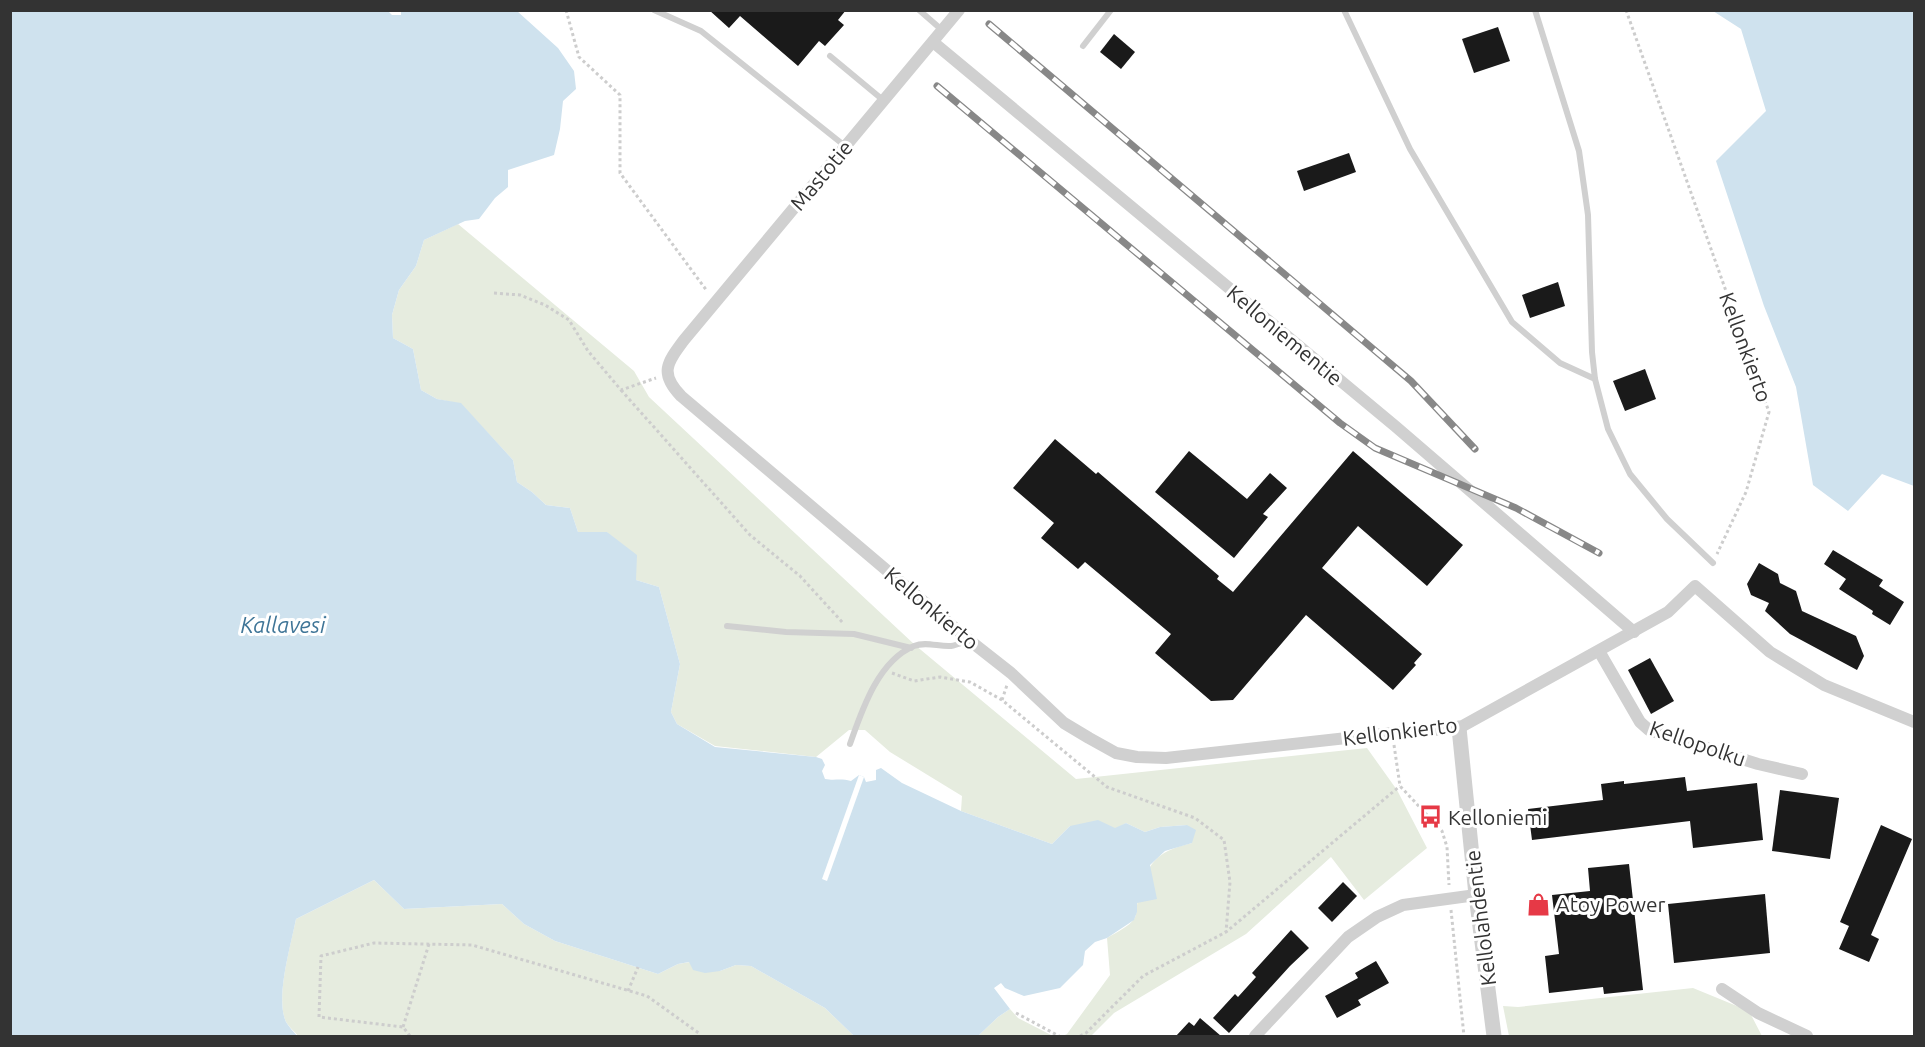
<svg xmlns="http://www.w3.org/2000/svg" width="1925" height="1047" font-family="Ubuntu,sans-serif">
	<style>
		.green { fill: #e6ecdf }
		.water { fill: #cfe2ee }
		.pier { fill: #fff }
		.building { fill: #1a1a1a }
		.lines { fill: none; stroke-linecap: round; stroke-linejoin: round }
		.path { stroke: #cdcdcd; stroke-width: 3; stroke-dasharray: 3 3; stroke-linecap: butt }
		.service { stroke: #d0d0d0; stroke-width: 6 }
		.minor { stroke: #d0d0d0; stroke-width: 12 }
		.tertiary { stroke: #d0d0d0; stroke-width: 15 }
		.rail-casing { stroke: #888; stroke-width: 7 }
		.rail { stroke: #fff; stroke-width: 4.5; stroke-dasharray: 14; stroke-linecap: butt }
		.labels { text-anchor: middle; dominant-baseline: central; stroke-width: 6; stroke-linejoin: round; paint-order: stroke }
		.street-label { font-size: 21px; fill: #333; stroke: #fff }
		.poi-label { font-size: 21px; fill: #333; stroke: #fff; text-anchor: start }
		.water-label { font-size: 22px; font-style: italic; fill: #3f7597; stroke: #fff }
	</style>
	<rect width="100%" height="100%" fill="#fff"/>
	<g class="green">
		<path d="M458,224L634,371L649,397L915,645L1076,779L1367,748L1397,790L1427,848L1364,900L1331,857L1246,934L1114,1013L1091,1036H1063L1067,1034L1110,975L1107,938C1115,933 1130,926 1134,919C1138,913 1136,906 1138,900C1148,863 1154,852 1192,843L1187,825L1160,827L1145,832L1126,823L1115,829L1070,826L1052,844L961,811L962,796L890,752L865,730H849L816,757L715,746L677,724L671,712L680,664L659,587L636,580L607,532H578L570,508L546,505L532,492L517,482L513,460L461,404L437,399L421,390L413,349L393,338L392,315L399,290L416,266L424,240Z"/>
		<path d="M374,880L404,909L502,904L524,924L555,941L658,974L678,964L690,962L720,971L736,965L751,966L825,1008L854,1036H298C295,1032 289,1027 286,1022C275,998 291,944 296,919Z"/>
		<polygon points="1693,988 1749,1011 1762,1036 1509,1036 1503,1006 1518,1007"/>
		<polygon points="1010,1009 1018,1018 1053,1036 978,1036 998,1017"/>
	</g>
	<g class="water">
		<path d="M387,10L392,15H401V10L517,11L558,48L574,71L576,89L563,101L560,129L554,155L508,170V187L495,198L479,219L465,221L424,240L416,266L399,290L392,315L393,338L413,349L421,390L437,399L461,403L513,460L517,482L532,492L546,505L570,508L578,532H607L637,555L636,580L659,587L680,664L671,712L677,724L715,747L816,757L822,759L825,765L822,771L825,779C835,781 840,778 851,781L859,775L864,777L866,782L876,780V770L881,768L902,783L961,811L1052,844L1070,826L1098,820L1115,828L1126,823L1145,832L1160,827L1187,825L1196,830L1192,843L1165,851L1150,865L1157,899L1137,903V912L1134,920L1107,938L1095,942L1085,951L1083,965L1060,988L1024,996L1005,988L1001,983L994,988L1010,1009L998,1017L978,1036H854L825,1008L751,966L736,965L720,971L705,973L693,970L689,962L678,964L658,974L555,941L524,924L502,904L404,909L374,880L296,919C291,945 275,998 286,1022C289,1027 294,1032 297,1036H11L10,11Z"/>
		<polygon points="1713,11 1914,11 1914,486 1882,474 1848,511 1813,485 1796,387 1764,306 1716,161 1766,111 1741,29"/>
	</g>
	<polygon class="pier" points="859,775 864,777 827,881 822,879"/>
	<g class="building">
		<polygon points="709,10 846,10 838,20 844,25 825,46 819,41 798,66 740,16 729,28"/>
		<polygon points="1498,27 1510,61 1474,73 1462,39"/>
		<polygon points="1114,34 1135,52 1121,69 1100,52"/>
		<polygon points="1349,153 1356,172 1304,191 1297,171"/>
		<polygon points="1558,282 1565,306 1530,318 1522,295"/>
		<polygon points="1645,369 1656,399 1625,411 1613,381"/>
		<polygon points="1055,439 1096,474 1098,472 1219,576 1217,579 1233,592 1353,451 1463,545 1427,586 1358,526 1322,568 1422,654 1414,663 1416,665 1393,690 1306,615 1233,700 1211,701 1155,653 1171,634 1085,562 1078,569 1041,538 1054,523 1013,488"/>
		<polygon points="1189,451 1247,499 1270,473 1287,488 1263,514 1268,517 1234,558 1155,492"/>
		<polygon points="1833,550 1883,580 1879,586 1904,602 1890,625 1872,614 1873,611 1839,589 1846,579 1824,564"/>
		<polygon points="1759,563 1778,574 1780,583 1796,591 1802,611 1856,636 1864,656 1857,670 1790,634 1765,611 1769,603 1751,595 1747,584"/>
		<polygon points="1650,658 1674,701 1651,714 1628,670"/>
		<polygon points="1685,777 1687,791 1757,783 1763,840 1693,848 1690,821 1532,840 1528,809 1603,800 1601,784 1624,781 1624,784"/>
		<polygon points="1780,790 1839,798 1830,859 1772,851"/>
		<polygon points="1881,825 1912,839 1871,935 1879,939 1869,962 1839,949 1849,926 1840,922"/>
		<polygon points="1629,864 1643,990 1604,994 1603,987 1549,993 1545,956 1559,954 1552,895 1590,891 1588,868"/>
		<polygon points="1343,882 1357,896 1332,922 1318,908"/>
		<polygon points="1765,894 1770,953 1674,963 1668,904"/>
		<polygon points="1291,930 1309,948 1290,966 1229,1033 1213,1018 1235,994 1238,997 1256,977 1252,973"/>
		<polygon points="1376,961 1389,983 1358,1000 1361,1005 1337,1018 1325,996 1358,978 1355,973"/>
		<polygon points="1200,1018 1221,1036 1176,1036 1189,1022 1194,1026"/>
	</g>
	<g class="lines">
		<g class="path">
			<polyline points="566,10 579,57 620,95 620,173 707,291"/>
			<polyline points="1626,10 1769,412 1746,492 1717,554"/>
			<polyline points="494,293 520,295 545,305 569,320 588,351 621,390 656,378"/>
			<polyline points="621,390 750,535 800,576 844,624"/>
			<polyline points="892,673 914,681 940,677 970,682 1002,700 1107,787 1195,818 1224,840 1230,882 1226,932"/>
			<polyline points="1002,700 1007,685"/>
			<polyline points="1394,745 1400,786 1442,831 1447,847 1449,885"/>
			<polyline points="1451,910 1464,1036"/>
			<polyline points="628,991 638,967"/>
			<polyline points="1016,1013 1059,1036"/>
			<polyline points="403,1027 429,944"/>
			<polyline points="410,1036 403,1027 319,1017 321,956 374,943 472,945 647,996 700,1034"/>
			<polyline points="1080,1036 1086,1033 1143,976 1226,932 1400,786"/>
		</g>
		<g class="service">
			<polyline points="654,10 701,31 845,146"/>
			<polyline points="919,10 942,30"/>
			<polyline points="1344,10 1410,149 1512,322 1560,363 1595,379"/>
			<polyline points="1535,10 1579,151 1588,215 1592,352 1595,379 1608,429 1630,474 1667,519 1713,563"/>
			<polyline points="1083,46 1111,10"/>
			<polyline points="830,56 883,100"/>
			<polyline points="727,626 786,632 854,634 911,648"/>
			<path d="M850,744C862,710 878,661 914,646C926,641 939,647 951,646C957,645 963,642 969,640"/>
		</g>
		<g class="minor">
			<path d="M959,10L684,340C667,363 659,373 681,396L969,640L1011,673L1064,723L1089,738L1116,753L1137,757L1166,758L1392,733L1459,728L1668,612L1695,586L1770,652L1824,685L1914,722"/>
			<polyline points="933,42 1395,426 1634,632"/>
			<polyline points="1599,651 1640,722 1649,730 1758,764 1802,774"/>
			<polyline points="1722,989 1758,1013 1807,1036"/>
			<polyline points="1255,1036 1348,937 1377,917 1403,905 1476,895"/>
		</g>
		<polyline class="tertiary" points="1459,728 1476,895 1494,1036"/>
		<defs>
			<g id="rail">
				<polyline points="989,24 1411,381 1475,449"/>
				<polyline points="937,86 1340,423 1375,448 1516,508 1599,553"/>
			</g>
		</defs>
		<use href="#rail" class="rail-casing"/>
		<use href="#rail" class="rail"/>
	</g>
	<defs>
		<symbol id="bus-bare" viewBox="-9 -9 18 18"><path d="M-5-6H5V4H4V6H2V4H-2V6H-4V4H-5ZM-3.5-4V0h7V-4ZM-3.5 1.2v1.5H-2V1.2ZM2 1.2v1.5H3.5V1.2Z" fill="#e63946" stroke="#fff" stroke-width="2.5" paint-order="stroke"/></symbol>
		<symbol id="shop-bare" viewBox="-9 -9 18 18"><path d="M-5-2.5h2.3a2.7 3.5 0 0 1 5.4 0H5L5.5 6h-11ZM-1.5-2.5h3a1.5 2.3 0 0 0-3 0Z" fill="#e63946" stroke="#fff" stroke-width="2.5" paint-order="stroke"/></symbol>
	</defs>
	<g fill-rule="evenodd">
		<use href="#bus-bare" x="1414" y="800" width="33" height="33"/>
		<use href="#shop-bare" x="1522" y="888" width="33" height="33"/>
	</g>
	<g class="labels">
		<g class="street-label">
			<text transform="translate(821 175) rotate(-50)">Mastotie</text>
			<text transform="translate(1285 335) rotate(40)">Kelloniementie</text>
			<text transform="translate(1746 347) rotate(70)">Kellonkierto</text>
			<text transform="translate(932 608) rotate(40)">Kellonkierto</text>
			<text transform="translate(1400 731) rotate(-7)">Kellonkierto</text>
			<text transform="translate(1698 743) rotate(19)">Kellopolku</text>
			<text transform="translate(1480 918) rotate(-97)">Kellolahdentie</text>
		</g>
		<g class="poi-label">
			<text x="1448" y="817">Kelloniemi</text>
			<text x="1556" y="904">Atoy Power</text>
		</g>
		<g class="water-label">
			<text x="283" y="624">Kallavesi</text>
		</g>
	</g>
	<rect width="1925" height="1047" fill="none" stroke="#333333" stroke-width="24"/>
</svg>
